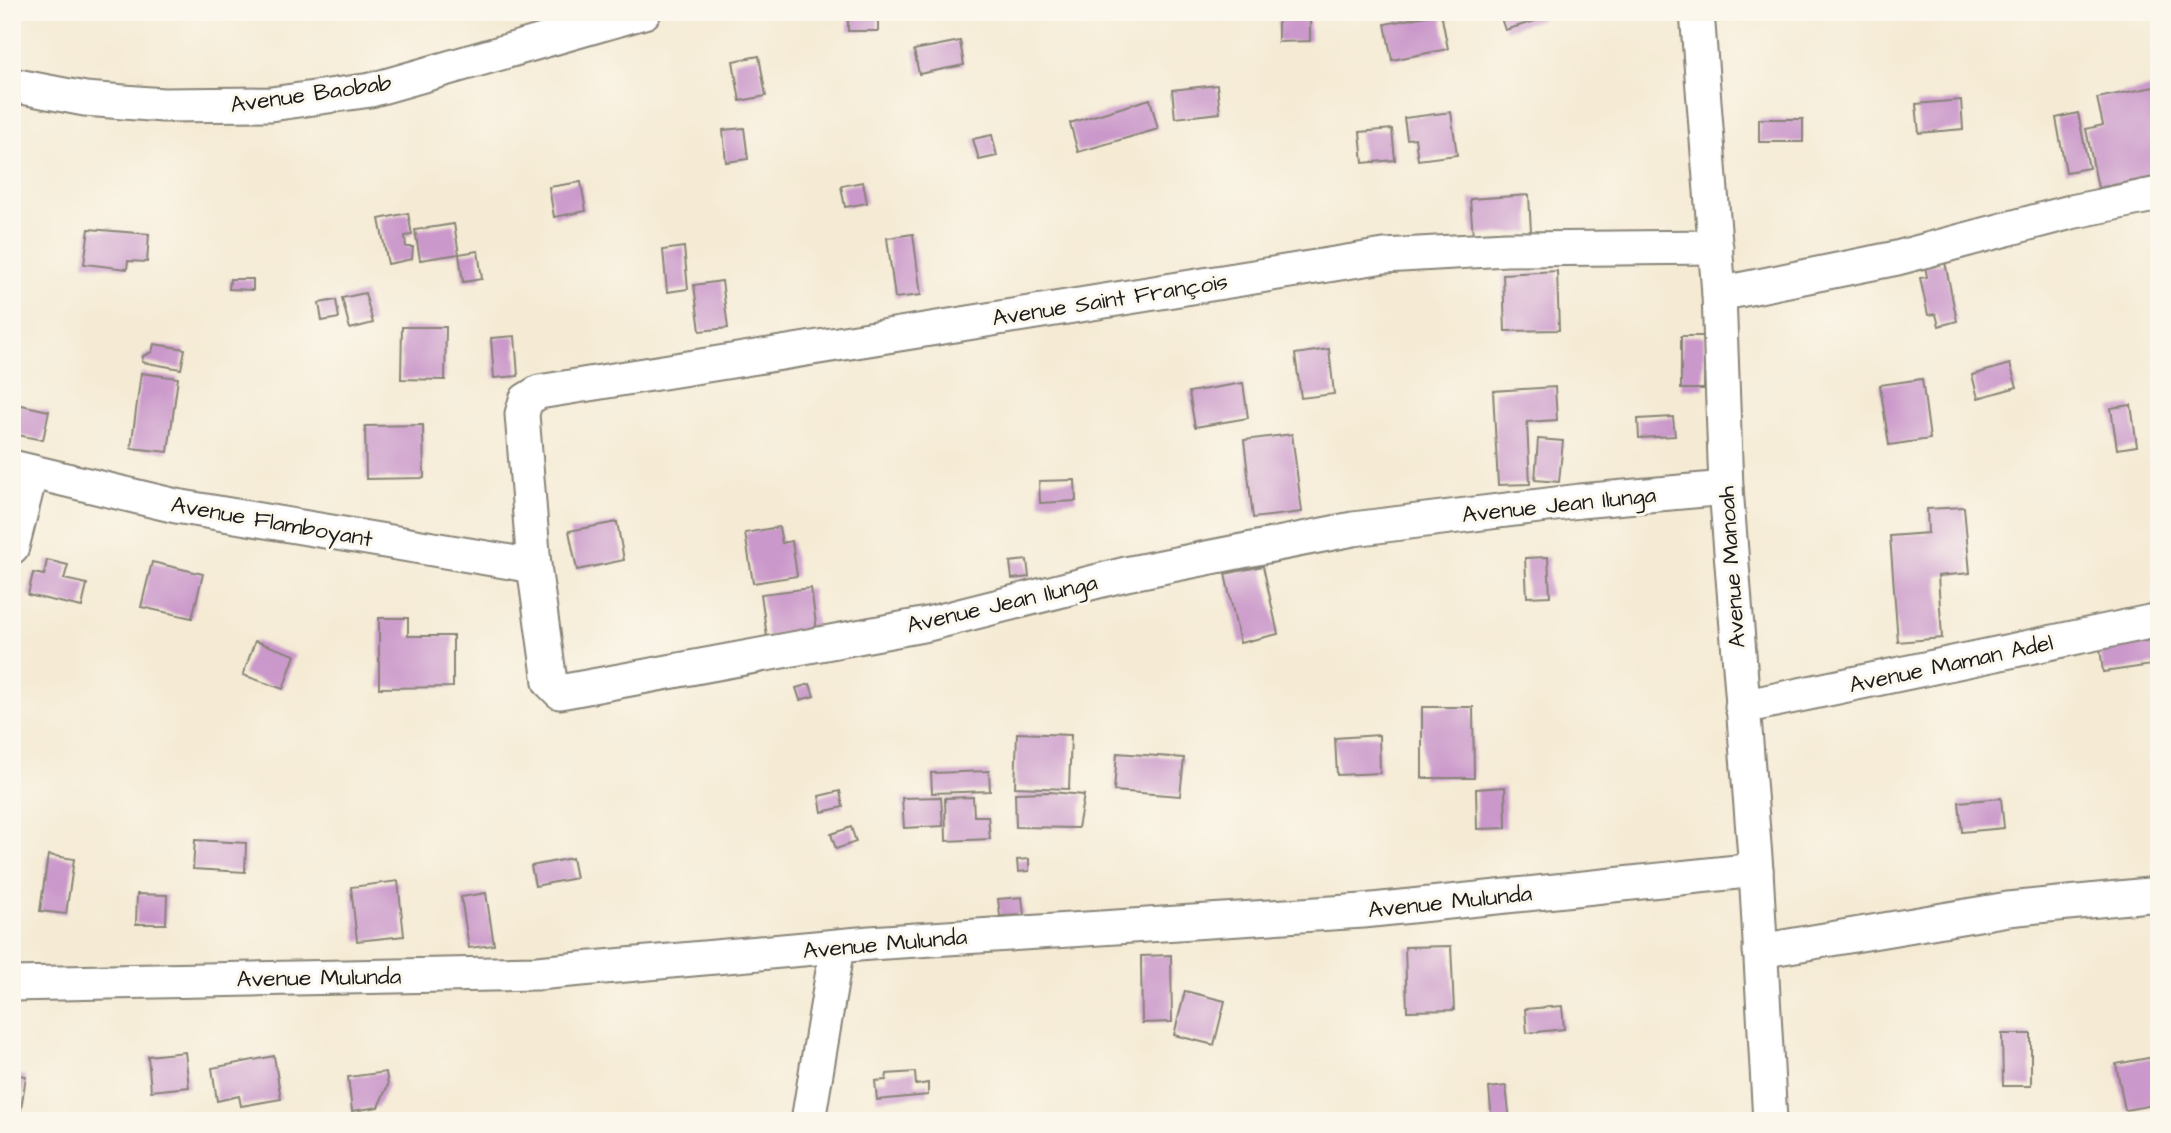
<svg xmlns="http://www.w3.org/2000/svg" width="2171" height="1133" font-family="'Architects Daughter',sans-serif">
	<style>
		.building { fill: #ca98ca }
		.lines { fill: none; stroke-linecap: round; stroke-linejoin: round }
		.street-casing { stroke: #888478; stroke-width: 37 }
		.street { stroke: #fff; stroke-width: 33 }
		.labels { text-anchor: middle; dominant-baseline: central; stroke-width: 6; stroke-linejoin: round; paint-order: stroke }
		.street-label { font-size: 23px; fill: #1c1c1c; stroke: #fbf7ec }
	</style>
	<rect width="100%" height="100%" fill="#fbf7ec"/>
	<filter id="ink" filterUnits="userSpaceOnUse"><feTurbulence type="fractalNoise" baseFrequency=".0143" numOctaves="2"/><feDisplacementMap in="SourceGraphic" scale="14" xChannelSelector="R" yChannelSelector="G"/><feConvolveMatrix kernelMatrix="1 2 1 2 8 2 1 2 1" color-interpolation-filters="sRGB"/></filter>
	<filter id="wash" filterUnits="userSpaceOnUse"><feTurbulence type="fractalNoise" baseFrequency=".00686" numOctaves="4" result="noise"/><feDisplacementMap in="SourceGraphic" scale="28" xChannelSelector="R" yChannelSelector="G"/><feGaussianBlur stdDeviation="1.57" result="paint"/><feColorMatrix in="noise" values="0 0 0 0 0 0 0 0 0 0 0 0 0 0 0 0 0 1.4 0 .05"/><feComposite in="paint" operator="in"/></filter>
	<g filter="url(#wash)">
		<rect width="100%" height="100%" fill="#f5ebd5"/>
		<g id="blocks">
			<g class="building">
				<rect x="848" y="12" width="30" height="19"/>
				<polygon points="1278,12 1310,12 1310,41 1278,42"/>
				<polygon points="1499,12 1540,12 1542,19 1505,30"/>
				<polygon points="1441,13 1448,49 1392,60 1385,24"/>
				<polygon points="960,41 964,65 919,74 914,50"/>
				<polygon points="759,56 766,96 740,101 733,61"/>
				<polygon points="1217,85 1220,113 1175,118 1172,90"/>
				<polygon points="2159,86 2159,176 2098,188 2086,129 2103,125 2097,98"/>
				<polygon points="1150,99 1158,129 1078,152 1070,123"/>
				<polygon points="1961,100 1963,129 1919,133 1916,104"/>
				<polygon points="1451,112 1457,155 1418,160 1415,138 1407,139 1404,118"/>
				<polygon points="2078,113 2089,168 2066,172 2056,118"/>
				<rect x="1759" y="119" width="44" height="23"/>
				<polygon points="744,128 748,159 726,162 723,130"/>
				<polygon points="1392,129 1395,160 1363,163 1360,132"/>
				<polygon points="992,135 997,156 979,160 973,139"/>
				<polygon points="581,182 586,211 554,217 549,187"/>
				<polygon points="863,182 867,203 845,207 841,186"/>
				<polygon points="1529,195 1531,232 1473,236 1470,199"/>
				<polygon points="408,213 412,235 405,236 406,247 413,247 412,259 388,264 379,219"/>
				<polygon points="454,224 459,254 420,260 415,230"/>
				<polygon points="89,229 149,234 147,262 128,261 127,269 84,264"/>
				<polygon points="913,234 921,295 895,298 887,238"/>
				<polygon points="684,247 688,289 667,292 663,250"/>
				<polygon points="478,251 482,279 463,282 459,254"/>
				<polygon points="1945,262 1957,321 1939,326 1936,314 1928,315 1920,278 1927,277 1925,266"/>
				<polygon points="1557,271 1559,330 1505,331 1503,274"/>
				<polygon points="230,279 253,279 253,290 229,289"/>
				<polygon points="722,281 728,328 700,331 694,285"/>
				<polygon points="365,293 373,323 350,329 342,298"/>
				<polygon points="336,300 339,318 322,321 319,303"/>
				<polygon points="402,327 446,327 445,380 401,379"/>
				<polygon points="515,336 518,376 494,378 491,338"/>
				<rect x="1681" y="336" width="23" height="53"/>
				<polygon points="154,344 185,349 181,369 142,362 143,356 152,352"/>
				<polygon points="1329,349 1334,394 1301,398 1295,354"/>
				<polygon points="2010,364 2017,387 1978,398 1972,375"/>
				<polygon points="141,373 178,378 168,452 131,448"/>
				<polygon points="1922,379 1930,439 1889,445 1880,385"/>
				<polygon points="1243,383 1248,418 1195,427 1189,392"/>
				<polygon points="1555,387 1557,420 1527,422 1530,484 1498,485 1493,391"/>
				<polygon points="12,403 49,411 43,440 12,434"/>
				<polygon points="2131,405 2137,446 2117,449 2111,408"/>
				<polygon points="1673,417 1675,436 1639,438 1638,419"/>
				<polygon points="423,425 424,478 366,479 365,426"/>
				<polygon points="1292,434 1302,512 1253,518 1244,440"/>
				<polygon points="1538,439 1563,441 1559,482 1535,480"/>
				<polygon points="1075,480 1076,501 1040,503 1039,481"/>
				<polygon points="1964,507 1970,573 1938,576 1942,638 1898,642 1890,536 1928,533 1927,509"/>
				<polygon points="617,522 624,560 577,570 569,531"/>
				<polygon points="779,527 782,543 792,541 797,576 753,583 745,533"/>
				<polygon points="1548,557 1550,596 1527,597 1525,558"/>
				<polygon points="47,560 68,565 64,579 87,584 82,607 28,595 33,573 44,575"/>
				<polygon points="1027,560 1029,577 1012,579 1010,562"/>
				<polygon points="152,562 203,574 192,618 141,607"/>
				<polygon points="1263,566 1278,634 1240,643 1225,574"/>
				<polygon points="811,588 817,631 767,637 761,594"/>
				<polygon points="379,618 408,618 408,636 453,636 453,687 379,688"/>
				<polygon points="2159,639 2159,664 2103,672 2100,647"/>
				<polygon points="255,641 295,655 283,689 243,675"/>
				<polygon points="810,684 814,696 800,700 796,688"/>
				<polygon points="1422,707 1473,707 1474,778 1422,778"/>
				<polygon points="1017,733 1071,735 1069,789 1015,787"/>
				<polygon points="1379,735 1380,773 1337,775 1335,738"/>
				<polygon points="1117,753 1184,758 1180,796 1114,791"/>
				<polygon points="989,771 990,791 932,793 931,773"/>
				<polygon points="1505,787 1506,828 1477,829 1476,789"/>
				<polygon points="840,791 843,807 822,812 819,796"/>
				<polygon points="1050,792 1084,795 1078,828 1016,827 1015,793"/>
				<polygon points="941,797 943,826 904,828 902,798"/>
				<polygon points="973,797 974,816 988,816 990,839 946,841 945,798"/>
				<polygon points="2001,798 2004,828 1962,832 1959,802"/>
				<polygon points="851,827 856,842 836,849 831,834"/>
				<polygon points="195,840 246,843 245,872 193,869"/>
				<polygon points="48,855 74,859 66,914 40,911"/>
				<polygon points="572,858 576,878 535,886 531,866"/>
				<polygon points="1029,859 1029,871 1018,872 1017,860"/>
				<polygon points="398,881 404,936 357,941 351,887"/>
				<polygon points="486,893 494,945 469,948 461,897"/>
				<polygon points="137,894 167,895 166,924 136,924"/>
				<polygon points="1022,897 1024,915 1000,916 998,899"/>
				<polygon points="1451,946 1454,1010 1407,1011 1405,947"/>
				<polygon points="1171,955 1172,1022 1142,1023 1141,956"/>
				<polygon points="1185,991 1225,1001 1214,1045 1174,1035"/>
				<polygon points="1562,1006 1564,1029 1527,1033 1525,1009"/>
				<polygon points="2002,1034 2031,1034 2031,1086 2003,1086"/>
				<polygon points="185,1052 189,1087 151,1091 148,1056"/>
				<polygon points="274,1056 281,1099 241,1106 239,1096 217,1101 212,1068"/>
				<polygon points="2159,1056 2159,1104 2125,1110 2116,1064"/>
				<polygon points="386,1072 388,1085 378,1107 352,1111 348,1077"/>
				<polygon points="915,1072 916,1085 928,1083 928,1095 877,1100 875,1081 886,1080 887,1074"/>
				<polygon points="12,1074 26,1076 20,1116 12,1115"/>
				<polygon points="1506,1086 1510,1121 1492,1121 1489,1088"/>
			</g>
		</g>
	</g>
	<g filter="url(#ink)">
		<use href="#blocks" fill-opacity="0" stroke="#888478" stroke-width="2"/>
		<g class="lines">
			<defs>
				<g id="street">
					<polyline points="1697,12 1719,294 1726,488 1756,870 1770,1121"/>
					<polyline points="12,85 85,99 163,105 271,104 371,90 644,12"/>
					<polyline points="1716,247 1506,249 1384,256 539,392 526,400 522,414 534,566 550,682 560,692 928,624 1126,574 1353,529 1580,501 1726,488"/>
					<polyline points="1719,294 1897,258 2071,212 2159,194"/>
					<polyline points="12,467 176,506 534,566"/>
					<polyline points="12,547 31,472"/>
					<polyline points="1742,707 2159,620"/>
					<polyline points="1760,951 2008,909 2159,894"/>
					<polyline points="12,984 537,973 870,943 1363,911 1756,870"/>
					<polyline points="808,1121 837,947"/>
				</g>
			</defs>
			<use href="#street" class="street-casing"/>
			<use href="#street" class="street"/>
		</g>
	</g>
	<g class="labels">
		<g class="street-label">
			<text transform="translate(311 94) rotate(-8)">Avenue Baobab</text>
			<text transform="translate(1110 300) rotate(-9)">Avenue Saint François</text>
			<text transform="translate(1559 505) rotate(-6)">Avenue Jean Ilunga</text>
			<text transform="translate(272 522) rotate(10)">Avenue Flamboyant</text>
			<text transform="translate(1732 567) rotate(-94)">Avenue Manoah</text>
			<text transform="translate(1002 604) rotate(-13)">Avenue Jean Ilunga</text>
			<text transform="translate(1951 664) rotate(-12)">Avenue Maman Adel</text>
			<text transform="translate(1450 902) rotate(-6)">Avenue Mulunda</text>
			<text transform="translate(885 944) rotate(-5)">Avenue Mulunda</text>
			<text transform="translate(319 978) rotate(-1)">Avenue Mulunda</text>
		</g>
	</g>
	<rect width="2171" height="1133" fill="none" stroke="#fbf7ec" stroke-width="42"/>
</svg>
